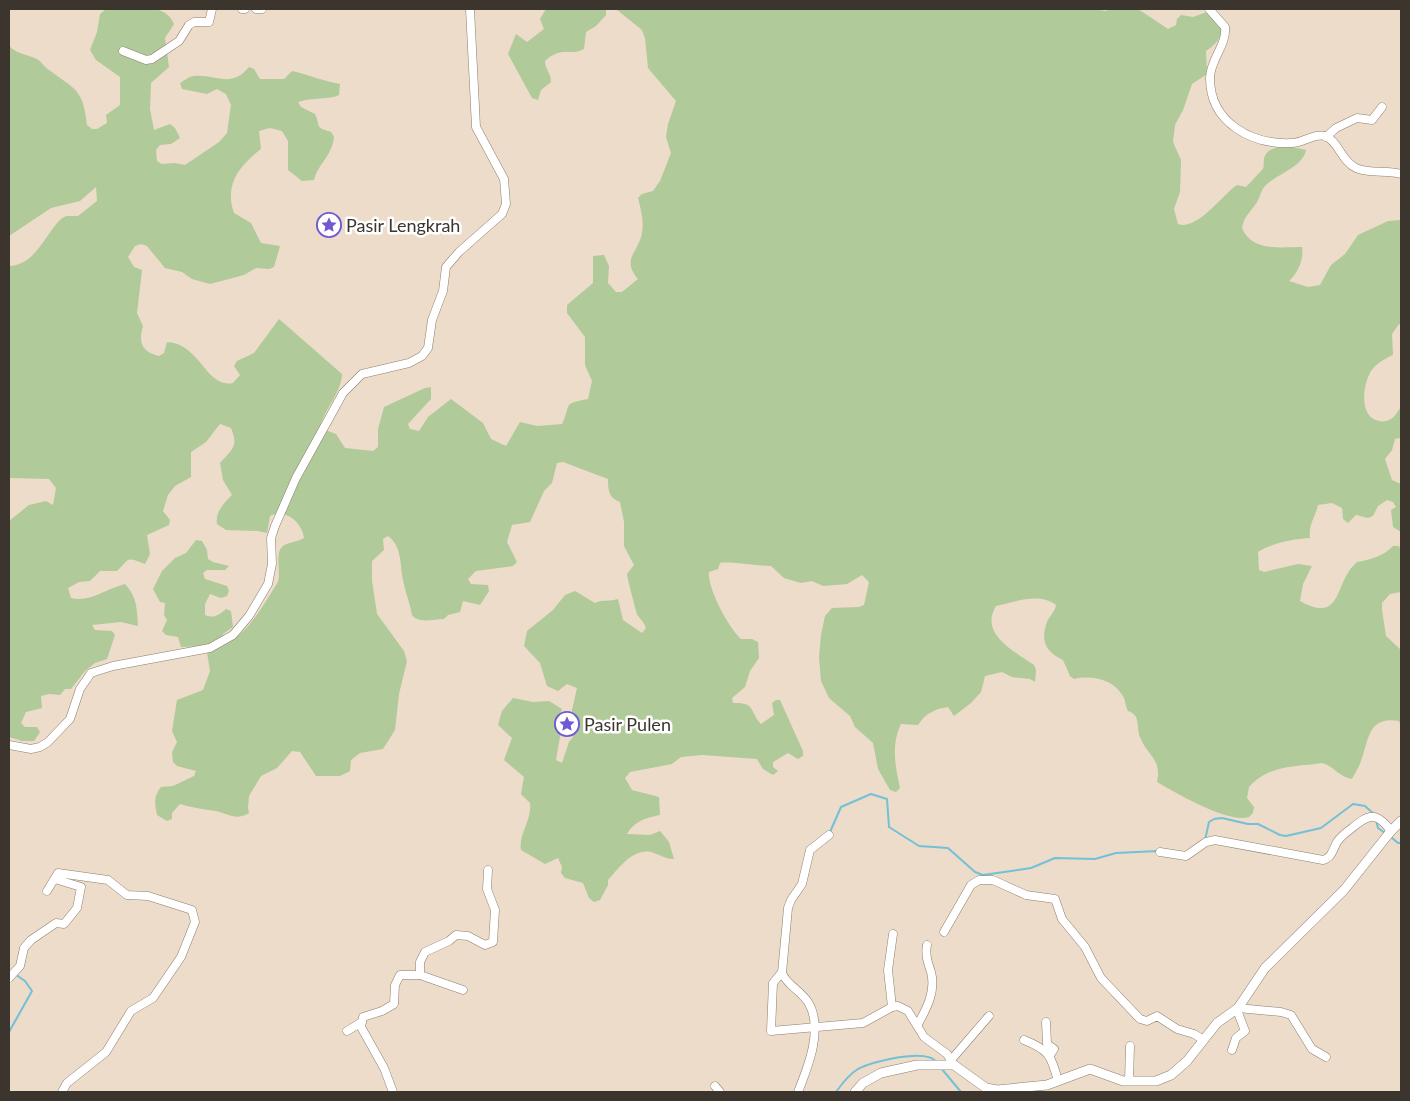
<svg xmlns="http://www.w3.org/2000/svg" width="1410" height="1101" font-family="Lato,sans-serif">
	<style>
		.green { fill: #b0ca99 }
		.lines { fill: none; stroke-linecap: round; stroke-linejoin: round }
		.stream { stroke: #73c0d7; stroke-width: 2 }
		.minor-casing { stroke: #8d7e6d; stroke-width: 9 }
		.tertiary-casing { stroke: #8d7e6d; stroke-width: 10 }
		.minor { stroke: #fff; stroke-width: 8 }
		.tertiary { stroke: #fff; stroke-width: 9 }
		.labels { text-anchor: middle; dominant-baseline: central; stroke-width: 5; stroke-linejoin: round; paint-order: stroke }
		.poi-label { font-size: 18px; fill: #3c352e; stroke: #fff; text-anchor: start }
	</style>
	<rect width="100%" height="100%" fill="#ecdcc9"/>
	<g class="green">
		<path d="M106,9C127,9 164,0 174,24L165,38L169,67L151,83L150,109L154,130L170,124L175,128L180,138L171,144L160,145L156,150L157,161L162,164L174,163L185,165L219,142L227,133L231,105L226,94L217,89L207,94L182,89L180,83C184,81 189,76 194,76C216,74 231,89 249,67L254,69L260,79H284L292,71C309,75 323,81 340,84L339,95C330,100 312,97 298,102L301,107L315,114C321,127 314,127 331,132L334,137C332,156 318,164 314,180L302,181L288,170V141L282,131L270,128L259,131L261,149C239,166 224,185 234,213L251,223L261,243L280,246L274,267L269,269L256,268L244,275L210,284L192,279L182,272L165,268L147,246L141,244L135,246L128,257L134,267L142,270L137,313L143,326C138,343 142,352 159,356L164,353L167,342C201,344 206,389 233,383L240,375L234,366L237,361L254,353L279,319L342,374C341,394 324,409 320,428L336,434L345,448L373,451L378,447V429L384,407L425,388L431,387V399L408,424L410,429L419,431L428,417L451,399L483,423L491,439L506,446L520,422L537,426L562,424C572,404 561,404 588,399L592,381L585,365V337L567,313V305L593,283V256L604,255L609,266L608,283L616,292H622L638,279C621,258 638,254 642,233C644,221 641,210 638,198L642,194L653,191L660,181L671,153L666,137L668,124L676,101L648,68L645,38L642,30L616,9H1094L1105,11L1112,9H1138L1168,29L1176,25L1177,19L1181,15L1193,17L1207,12L1222,27C1221,39 1216,44 1206,51L1207,74L1192,84L1183,110L1175,125L1173,142L1181,160L1180,192L1174,209L1178,224C1197,231 1221,196 1237,185L1246,187C1251,182 1257,175 1262,170C1265,166 1263,163 1264,159C1267,142 1295,147 1306,150C1303,167 1277,174 1266,185C1262,189 1261,193 1259,198C1254,210 1244,214 1242,228C1252,252 1280,247 1302,247C1304,259 1298,273 1289,281L1308,287L1320,285L1331,265L1345,254L1358,235L1388,221L1401,220V325L1399,324L1392,334L1393,355C1384,359 1373,365 1369,375C1363,387 1360,415 1376,420C1380,422 1386,422 1391,419C1395,417 1398,411 1401,407V438L1395,439L1392,450L1385,459L1392,480L1401,484V532L1393,527L1391,510L1396,507L1393,502L1387,500L1378,506L1373,516L1368,518L1356,515L1348,523L1343,519L1342,508L1332,503L1318,505C1315,518 1308,525 1310,538C1293,539 1272,543 1258,552L1259,570L1264,572L1298,564L1312,566L1303,584L1300,601C1344,625 1333,582 1357,562C1369,560 1384,556 1393,546H1399L1401,551V592L1390,594L1382,603V610L1386,636L1401,650V726L1399,721C1368,716 1369,739 1361,761C1359,767 1355,773 1352,779C1340,778 1333,765 1322,763C1294,767 1269,765 1249,787L1247,798L1254,807L1253,813L1249,817C1229,824 1176,793 1157,782C1162,758 1147,756 1140,737C1136,726 1141,715 1128,711C1125,706 1126,701 1123,696C1113,679 1092,675 1074,679L1070,676L1063,660C1046,652 1040,641 1047,622C1050,615 1055,612 1056,605C1039,592 1015,602 996,606C979,634 1014,651 1034,665L1036,670L1035,682L1030,679L1012,677L1002,672L985,676L981,692L971,703L954,716L948,707C934,709 925,714 918,725L901,724C891,745 895,765 900,788L896,792L890,790L878,769L873,743L855,727L850,716L829,698L821,681L819,657L821,635L825,616L832,608L859,607L864,605L869,582L862,575L847,584L823,586L812,581L801,583L784,578L771,566C759,566 727,561 720,563L718,569L709,572C707,588 729,628 741,639H752L758,642L759,658L750,671L745,687L732,698L733,703C756,702 749,711 761,724L774,715L772,703L776,700H780L803,751V756L798,759L788,753L773,762V767L778,771L773,775L763,769L757,759L702,755L681,757L672,764L630,772L625,778L632,790L659,797L660,815C647,817 633,822 627,834L650,835L660,831L669,842L674,859C664,859 659,854 651,852C633,848 618,869 608,880V885L600,900L594,902L589,898L583,883L565,878L561,873L562,867L558,858L545,864L521,850C518,835 532,821 530,803L521,794L524,777L504,760L512,738L498,725L502,711L513,698L533,702L549,701L562,709L558,720L560,737L556,760L562,763L569,742L573,737L572,710L577,688L567,684L558,691L547,686L540,663L524,646L527,631L553,610L565,595L575,591L595,603C603,599 610,602 618,599L623,620L642,633L646,628C644,621 640,620 637,614C636,611 627,577 627,574L634,565L624,546V522L620,502C609,498 608,491 608,479L563,462L557,463L552,483L544,491L530,522L512,525L507,542L517,562L513,566L476,571L468,579L471,584L488,585L489,591L480,605L463,601L460,612L448,615L444,619C433,619 419,624 412,615C410,603 405,591 403,580C400,565 402,546 388,536L383,539L384,550L372,561V581L377,614L404,651L407,661L399,694L395,730L383,749L360,753L351,760L350,771L340,776H316L300,752L292,751L277,768L261,776L249,796L248,808L249,813C236,821 229,814 216,811C204,809 192,808 180,804L172,813V819L167,821L157,815C155,804 153,797 161,787L173,786L194,776L196,771L177,766L173,762L172,752L177,742L172,731L177,700L203,690L210,671L206,646L181,647L178,637L166,635L162,631L167,620L164,615L165,603L160,602L153,589L162,571L175,558L186,553L196,540L202,541L207,550L208,559L213,562L229,566L225,570H207L203,573L205,579L227,586L229,591L227,596L221,598L210,594L205,604V615C214,619 219,615 226,609L231,611L233,627L223,634L224,642L227,643C249,633 265,602 278,582C281,573 275,553 282,547C287,542 298,542 304,538C302,522 285,508 270,516L267,533L258,531L226,530L217,524C215,512 224,503 232,495L223,480L220,463C232,449 239,447 231,428L220,424L206,442L191,452V477L175,486L168,495L163,511L170,520L169,525L147,535L150,554L145,564C124,556 130,559 117,571H100L90,581L79,582L68,588L71,598C89,603 108,588 125,584C137,597 137,609 138,626L121,622L92,625L95,630L112,631L115,635L107,659L95,663L85,671L71,689H65L60,695L49,694L41,696L42,708L26,712L21,723L25,727H37L40,732L34,741H22L9,737V521L29,505L46,501L53,505L56,488L49,479L9,478V266C36,265 45,234 61,219L66,216H78L97,201L96,187L80,201L51,208L9,236V46C19,55 27,54 37,59C42,62 44,67 49,70C76,90 83,89 87,125L92,129H97L107,123L106,115L120,105V77L96,60L90,50L97,32L100,14Z"/>
		<path d="M546,9H606V15L596,26L586,32L584,49C570,57 562,45 545,61C545,69 551,73 551,82L541,90L538,100L532,98L508,54L516,34L527,42L544,29L540,19Z"/>
	</g>
	<g class="lines">
		<g class="stream">
			<polyline points="1376,820 1378,828 1385,833"/>
			<polyline points="830,832 841,807 871,794 887,799 889,827 919,846 948,848 975,872 983,875 1031,868 1055,858 1095,859 1116,853 1158,851"/>
			<polyline points="1391,837 1398,843 1401,843"/>
			<polyline points="1205,840 1209,822 1214,819 1222,818 1248,824 1258,824 1280,835 1286,836 1321,828 1353,804 1365,806 1375,815"/>
			<polyline points="9,1032 32,991 25,981 15,974"/>
			<polyline points="941,1068 961,1092"/>
			<path d="M836,1092C841,1085 851,1073 858,1069C873,1061 926,1048 937,1062"/>
		</g>
		<defs>
			<g id="minor">
				<polyline points="242,9 245,9"/>
				<polyline points="256,9 262,9"/>
				<path d="M1209,9L1225,27C1227,45 1210,60 1210,78C1210,123 1252,145 1292,143C1303,143 1314,133 1325,136C1338,140 1341,161 1356,168C1369,174 1387,170 1401,174"/>
				<polyline points="123,51 146,60 152,59 179,41 189,25 194,22 209,22 212,9"/>
				<polyline points="1326,137 1336,128 1357,118 1372,120 1382,107"/>
				<polyline points="9,745 31,749 40,747 48,742 70,719 80,689 91,673 113,666 210,648 233,635 249,616 268,584 272,564 271,538 275,526 296,478 343,393 362,374 409,363 422,356 428,348 432,320 443,291 446,267 459,252 502,214 506,204 504,179 476,127 470,9"/>
				<path d="M1160,852L1186,856L1206,842L1215,840L1323,860C1332,858 1333,849 1337,842C1341,836 1347,832 1352,828C1369,814 1376,811 1391,831"/>
				<polyline points="47,891 58,873 108,880 127,895 148,896 192,910 195,922 181,957 153,998 131,1011 106,1052 67,1083 62,1092"/>
				<polyline points="944,932 971,885 979,880 993,880 1026,895 1055,899 1062,919 1085,947 1101,978 1140,1019 1147,1021 1157,1016 1177,1029 1194,1034 1204,1040"/>
				<polyline points="782,972 773,983 771,1031 863,1023 892,1007 898,1006 908,1011 924,1037 947,1054 954,1065"/>
				<polyline points="420,975 420,962 425,952 449,941 456,935 468,936 485,945 493,942 495,910 487,889 488,870"/>
				<polyline points="9,978 20,966 24,948 31,940 56,923 64,924 77,908 81,887 55,879"/>
				<polyline points="892,1007 888,970 893,934"/>
				<polyline points="1238,1008 1281,1012 1291,1015 1312,1049 1326,1057"/>
				<polyline points="1046,1022 1047,1044 1054,1049 1050,1055"/>
				<path d="M918,1024C927,1008 936,991 931,972C928,963 925,955 927,945"/>
				<polyline points="347,1031 360,1023"/>
				<path d="M1024,1040C1049,1050 1051,1055 1058,1081"/>
				<polyline points="1232,1050 1236,1038 1245,1031 1237,1010"/>
				<polyline points="951,1060 989,1016"/>
				<polyline points="1129,1081 1130,1046"/>
				<polyline points="715,1086 720,1092"/>
				<polyline points="393,1092 384,1068 361,1027 363,1017 382,1011 394,1004 395,985 400,975 420,975 463,990"/>
				<path d="M798,1092C808,1067 824,1028 808,1002C801,991 786,984 782,973L788,908L791,900L802,884L810,850L829,835"/>
			</g>
			<polyline id="tertiary" points="855,1092 863,1083 881,1073 917,1065 954,1065 986,1088 997,1090 1047,1085 1090,1069 1123,1081 1156,1081 1171,1075 1187,1061 1217,1023 1238,1008 1265,968 1344,890 1391,831 1401,821"/>
		</defs>
		<use href="#minor" class="minor-casing"/>
		<use href="#tertiary" class="tertiary-casing"/>
		<use href="#minor" class="minor"/>
		<use href="#tertiary" class="tertiary"/>
	</g>
	<defs>
		<symbol id="sight-ring" viewBox="-11 -11 22 22"><circle r="9.5" fill="#fff" stroke="#7259d3" stroke-width="1.5"/><path d="M0-6L1.8-2.2L6-1.7L2.9 1.2L3.7 5.4L0 3.3L-3.7 5.4L-2.9 1.2L-6-1.7L-1.8-2.2Z" fill="#7259d3"/></symbol>
	</defs>
	<g fill-rule="evenodd">
		<use href="#sight-ring" x="315" y="211" width="28" height="28"/>
		<use href="#sight-ring" x="553" y="710" width="28" height="28"/>
	</g>
	<g class="labels">
		<g class="poi-label">
			<text x="346" y="225">Pasir Lengkrah</text>
			<text x="584" y="724">Pasir Pulen</text>
		</g>
	</g>
	<rect width="1410" height="1101" fill="none" stroke="#3c352e" stroke-width="20"/>
</svg>
